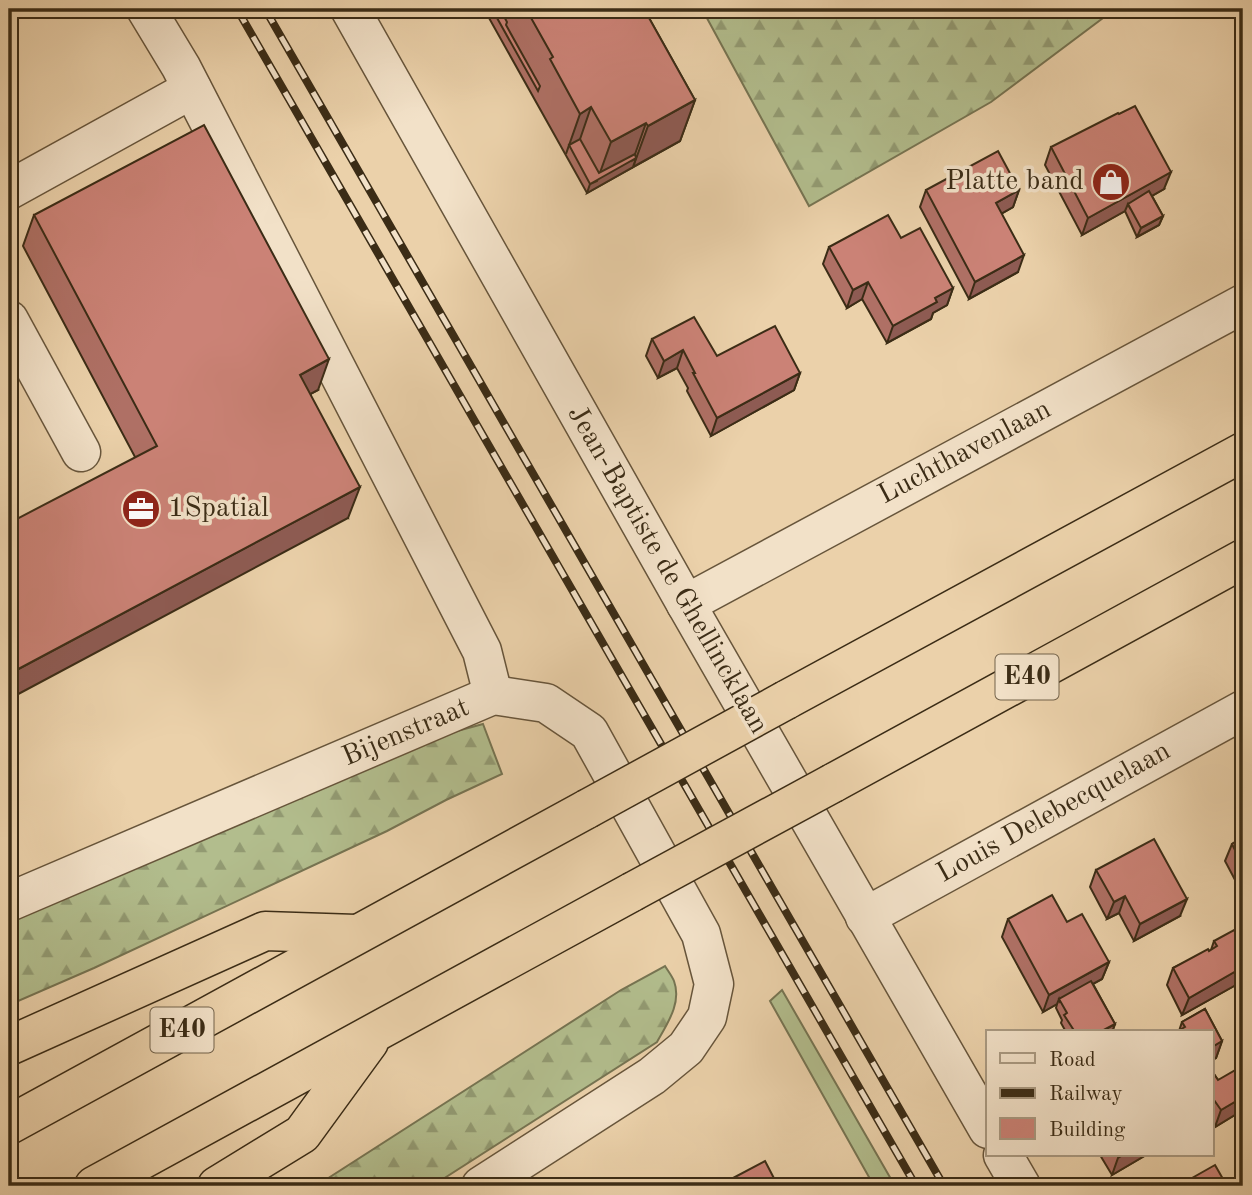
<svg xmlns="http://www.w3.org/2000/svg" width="1252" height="1195" font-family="'Old Standard TT',serif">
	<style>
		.green { fill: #b2bd8d; stroke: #767452; stroke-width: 2 }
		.forest { fill: url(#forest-firs); stroke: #767452; stroke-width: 2 }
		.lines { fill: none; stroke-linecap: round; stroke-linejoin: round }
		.minor-casing { stroke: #67553b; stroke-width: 41 }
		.highway-casing { stroke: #3b2c16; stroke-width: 41 }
		.minor { stroke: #f2e1c8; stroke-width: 38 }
		.highway { stroke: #ebd1aa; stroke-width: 38 }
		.rail-casing { stroke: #3b2c16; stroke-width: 8 }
		.rail { stroke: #f2e1c8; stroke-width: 5; stroke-dasharray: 16; stroke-linecap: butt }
		.highway-bridge-casing { stroke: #3b2c16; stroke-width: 41; stroke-linecap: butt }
		.highway-bridge { stroke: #ebd1aa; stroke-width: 38 }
		.wall { fill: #af7065; stroke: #3b2c16; stroke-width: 2 }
		.shaded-wall { fill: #8e5b53; stroke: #3b2c16; stroke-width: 2 }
		.building { fill: #cb8276; stroke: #3b2c16; stroke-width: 2 }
		.labels { text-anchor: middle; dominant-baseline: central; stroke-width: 7; stroke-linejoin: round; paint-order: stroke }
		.shield { fill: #f2e1c8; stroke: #72624b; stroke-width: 2 }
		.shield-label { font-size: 26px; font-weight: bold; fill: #3b2c16 }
		.poi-label { font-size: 28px; fill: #3b2c16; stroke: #f2e1c8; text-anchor: end }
		.street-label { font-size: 28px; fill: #3b2c16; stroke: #f2e1c8 }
	</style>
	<defs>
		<pattern id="forest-firs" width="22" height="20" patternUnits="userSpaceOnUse" patternTransform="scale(1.75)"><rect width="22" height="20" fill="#b2bd8d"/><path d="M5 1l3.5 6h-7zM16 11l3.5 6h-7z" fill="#929a72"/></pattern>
	</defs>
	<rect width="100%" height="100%" fill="#ebd1aa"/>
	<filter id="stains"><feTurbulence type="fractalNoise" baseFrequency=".00286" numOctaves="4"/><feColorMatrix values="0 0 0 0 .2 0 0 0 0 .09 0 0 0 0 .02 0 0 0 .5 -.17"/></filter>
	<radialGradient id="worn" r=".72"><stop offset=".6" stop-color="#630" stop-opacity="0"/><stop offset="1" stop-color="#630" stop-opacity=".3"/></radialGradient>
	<polygon class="green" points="782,990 895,1186 874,1186 770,1001"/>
	<g class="forest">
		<polygon points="702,9 1115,9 991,102 809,206"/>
		<polygon points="483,724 502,774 446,800 387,831 94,968 9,1005 9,919 435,737"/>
		<path d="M665,966C668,971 672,976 674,981C682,1003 667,1024 657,1042L432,1186H316L621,990Z"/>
	</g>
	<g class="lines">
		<defs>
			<g id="minor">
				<polyline points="146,9 181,67 482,651 493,695"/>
				<polyline points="350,9 686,604 988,1129"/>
				<polyline points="9,190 192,89"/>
				<polyline points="9,320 81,452"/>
				<polyline points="686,604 1243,304"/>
				<polyline points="9,902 493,695 546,703 589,732 701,934 714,984 707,1017 686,1048 652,1076 481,1186"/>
				<polyline points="865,917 1243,710"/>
				<polyline points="1003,1155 1021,1186"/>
			</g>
			<g id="highway">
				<polyline points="786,700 1243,452"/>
				<polyline points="833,783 1243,559"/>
				<polyline points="9,1046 265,931 356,934"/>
				<polyline points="9,1125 587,809"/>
				<polyline points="94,1186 632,892"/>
				<polyline points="217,1186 302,1134 369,1042"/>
			</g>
		</defs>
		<use href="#minor" class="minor-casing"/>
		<use href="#highway" class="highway-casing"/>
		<use href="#minor" class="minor"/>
		<use href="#highway" class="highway"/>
		<defs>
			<g id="rail">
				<polyline points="237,9 916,1186"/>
				<polyline points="265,9 944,1186"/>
			</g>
		</defs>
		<use href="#rail" class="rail-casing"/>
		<use href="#rail" class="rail"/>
		<defs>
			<g id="highway-bridge">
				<polyline points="587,809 786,700"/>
				<polyline points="632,892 833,783"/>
			</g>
		</defs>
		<use href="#highway-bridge" class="highway-bridge-casing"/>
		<use href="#highway-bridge" class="highway-bridge"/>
	</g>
	<g class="wall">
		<polygon points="484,9 644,9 695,100 680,141 587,193"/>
		<polygon points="1051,147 1164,189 1152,196 1163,216 1159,225 1137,237 1125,211 1082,235 1045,165"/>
		<polygon points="926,190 1019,190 1013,207 1001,214 1018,272 969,299 920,207"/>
		<polygon points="34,215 318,390 310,394 348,518 135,457 23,246"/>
		<polygon points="901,238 953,288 947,305 933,313 931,319 887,343 862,299 847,308 823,264 829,247"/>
		<polygon points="652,339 717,356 800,373 794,390 711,436 687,391 688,388 677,368 658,378 646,356"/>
		<polygon points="1243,837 1243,895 1225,861 1232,844"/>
		<polygon points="1096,870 1180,916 1134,941 1119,913 1107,919 1090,887"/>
		<polygon points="1008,919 1067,922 1109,962 1102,979 1093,984 1115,1024 1112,1032 1066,1032 1061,1023 1062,1020 1056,1008 1057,1004 1043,1012 1002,937"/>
		<polygon points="1214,941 1243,946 1243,981 1182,1015 1167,985 1173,968 1211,950"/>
		<polygon points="1205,1009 1222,1041 1216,1058 1212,1060 1212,1032 1176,1032 1179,1031 1182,1022"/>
		<polygon points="1212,1071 1218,1080 1243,1076 1243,1110 1215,1127 1212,1122"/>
		<polygon points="1100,1155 1146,1155 1112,1175"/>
	</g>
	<g class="shaded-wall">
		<polygon points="9,9 21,9 9,16"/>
		<polygon points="695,100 680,141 633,167 648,126"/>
		<polygon points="591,107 577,148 569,145 566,154 580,114"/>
		<polygon points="646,123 633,160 636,158 633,167 587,193 590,184 597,181 611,142"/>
		<polygon points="1171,172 1164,189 1130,208 1128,204 1125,211 1082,235 1088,218"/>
		<polygon points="1019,190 1013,207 990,220 996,203"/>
		<polygon points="1163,216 1159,225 1137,237 1141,228"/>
		<polygon points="1024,255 1018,272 969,299 975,282"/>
		<polygon points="868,282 862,299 847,308 853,290"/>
		<polygon points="953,288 947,305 933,313 931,319 887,343 893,326 935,298"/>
		<polygon points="683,350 677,368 658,378 664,361"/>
		<polygon points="329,359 318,390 288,406 300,375"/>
		<polygon points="800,373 794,390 711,436 717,418"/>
		<polygon points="360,487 348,518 9,699 9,674"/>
		<polygon points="1125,896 1119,913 1107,919 1114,902"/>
		<polygon points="1187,899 1180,916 1134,941 1140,924"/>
		<polygon points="1109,962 1102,979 1060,1002 1059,999 1057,1004 1043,1012 1049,995"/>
		<polygon points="1243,967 1243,981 1182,1015 1189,998"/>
		<polygon points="1115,1024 1112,1032 1100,1032"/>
		<polygon points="1222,1041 1216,1058 1212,1060 1212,1047"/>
		<polygon points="1243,1097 1243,1110 1215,1127 1221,1110"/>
		<polygon points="1123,1155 1146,1155 1112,1175 1118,1158"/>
	</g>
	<g class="building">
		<polygon points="492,9 500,9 507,22 506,25 540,86 538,91"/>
		<polygon points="526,9 644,9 695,100 648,126 646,123 611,142 591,107 580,114 550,59 553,57"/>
		<polygon points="1135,106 1171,172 1088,218 1051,147 1118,113 1119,114"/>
		<polygon points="204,125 329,359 300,375 360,487 9,674 9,523 157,446 34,215"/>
		<polygon points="580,139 599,173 635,154 636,158 590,184 569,145"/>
		<polygon points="998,151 1019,190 996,203 1024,255 975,282 926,190"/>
		<polygon points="1149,191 1163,216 1141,228 1128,204"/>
		<polygon points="888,215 901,238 920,228 953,288 935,298 937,302 893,326 868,282 853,290 829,247"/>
		<polygon points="694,317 717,356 775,326 800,373 717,418 693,373 695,373 683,350 664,361 652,339"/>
		<polygon points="1243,837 1243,866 1232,844"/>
		<polygon points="1154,839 1187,899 1140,924 1125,896 1114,902 1096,870"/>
		<polygon points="1052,895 1067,922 1082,914 1109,962 1049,995 1008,919"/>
		<polygon points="1234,930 1243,946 1243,967 1189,998 1173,968 1208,949 1209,951 1217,946 1214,941"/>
		<polygon points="1091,981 1115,1024 1100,1032 1075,1032 1064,1015 1067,1013 1059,999"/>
		<polygon points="1205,1009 1222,1041 1212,1047 1212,1032 1176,1032 1185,1027 1182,1022"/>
		<polygon points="1239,1068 1243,1076 1243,1097 1221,1110 1214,1100 1212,1102 1212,1071 1218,1080"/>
		<polygon points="765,1161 778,1186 718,1186"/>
		<polygon points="1215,1165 1227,1186 1178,1186"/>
		<polygon points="876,1182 878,1186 868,1186"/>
	</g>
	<defs>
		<symbol id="shop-disc" viewBox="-11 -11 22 22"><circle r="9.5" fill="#8f2418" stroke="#f2e1c8"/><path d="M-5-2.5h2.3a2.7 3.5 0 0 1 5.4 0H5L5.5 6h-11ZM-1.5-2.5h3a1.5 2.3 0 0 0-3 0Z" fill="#fff"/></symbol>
		<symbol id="office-disc" viewBox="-11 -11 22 22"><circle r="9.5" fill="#8f2418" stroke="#f2e1c8"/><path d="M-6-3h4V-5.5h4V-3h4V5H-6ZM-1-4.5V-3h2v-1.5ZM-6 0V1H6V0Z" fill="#fff"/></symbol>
	</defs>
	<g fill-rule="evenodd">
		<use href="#shop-disc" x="1089" y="160" width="44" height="44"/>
		<use href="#office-disc" x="119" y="487" width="44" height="44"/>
	</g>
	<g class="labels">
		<g class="shield">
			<rect x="995.5" y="654.5" width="63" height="45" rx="5"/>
			<rect x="150.5" y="1007.5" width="63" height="45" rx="5"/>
		</g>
		<g class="shield-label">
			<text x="1027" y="677">E40</text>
			<text x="182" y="1030">E40</text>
		</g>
		<g class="poi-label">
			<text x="1084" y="182">Platte band</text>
			<text x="168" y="509" text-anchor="start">1Spatial</text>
		</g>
		<g class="street-label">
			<text transform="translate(965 453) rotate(-28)">Luchthavenlaan</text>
			<text transform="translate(667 570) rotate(60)">Jean-Baptiste de Ghellincklaan</text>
			<text transform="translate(406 733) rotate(-23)">Bijenstraat</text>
			<text transform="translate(1054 813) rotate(-29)">Louis Delebecquelaan</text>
		</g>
	</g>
	<rect width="1252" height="1195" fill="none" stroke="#ebd1aa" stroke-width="35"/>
	<rect x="10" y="10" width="1231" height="1174" fill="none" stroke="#3b2c16" stroke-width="3.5"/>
	<rect x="18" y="18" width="1217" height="1160" fill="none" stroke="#3b2c16" stroke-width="2"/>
	<rect x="986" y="1030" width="228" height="126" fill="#f2e1c8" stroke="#a99981" stroke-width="2"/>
	<rect x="1000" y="1053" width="35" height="10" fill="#f2e1c8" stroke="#a99981" stroke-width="2"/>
	<text x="1049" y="1066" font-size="21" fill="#3b2c16">Road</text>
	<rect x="1000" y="1088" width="35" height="10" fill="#3b2c16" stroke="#a99981" stroke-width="2"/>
	<text x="1049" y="1100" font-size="21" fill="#3b2c16">Railway</text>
	<rect x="1000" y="1118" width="35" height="21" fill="#cb8276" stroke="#a99981" stroke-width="2"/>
	<text x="1049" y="1136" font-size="21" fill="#3b2c16">Building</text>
	<rect width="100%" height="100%" filter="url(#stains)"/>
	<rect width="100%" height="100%" fill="url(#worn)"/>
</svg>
